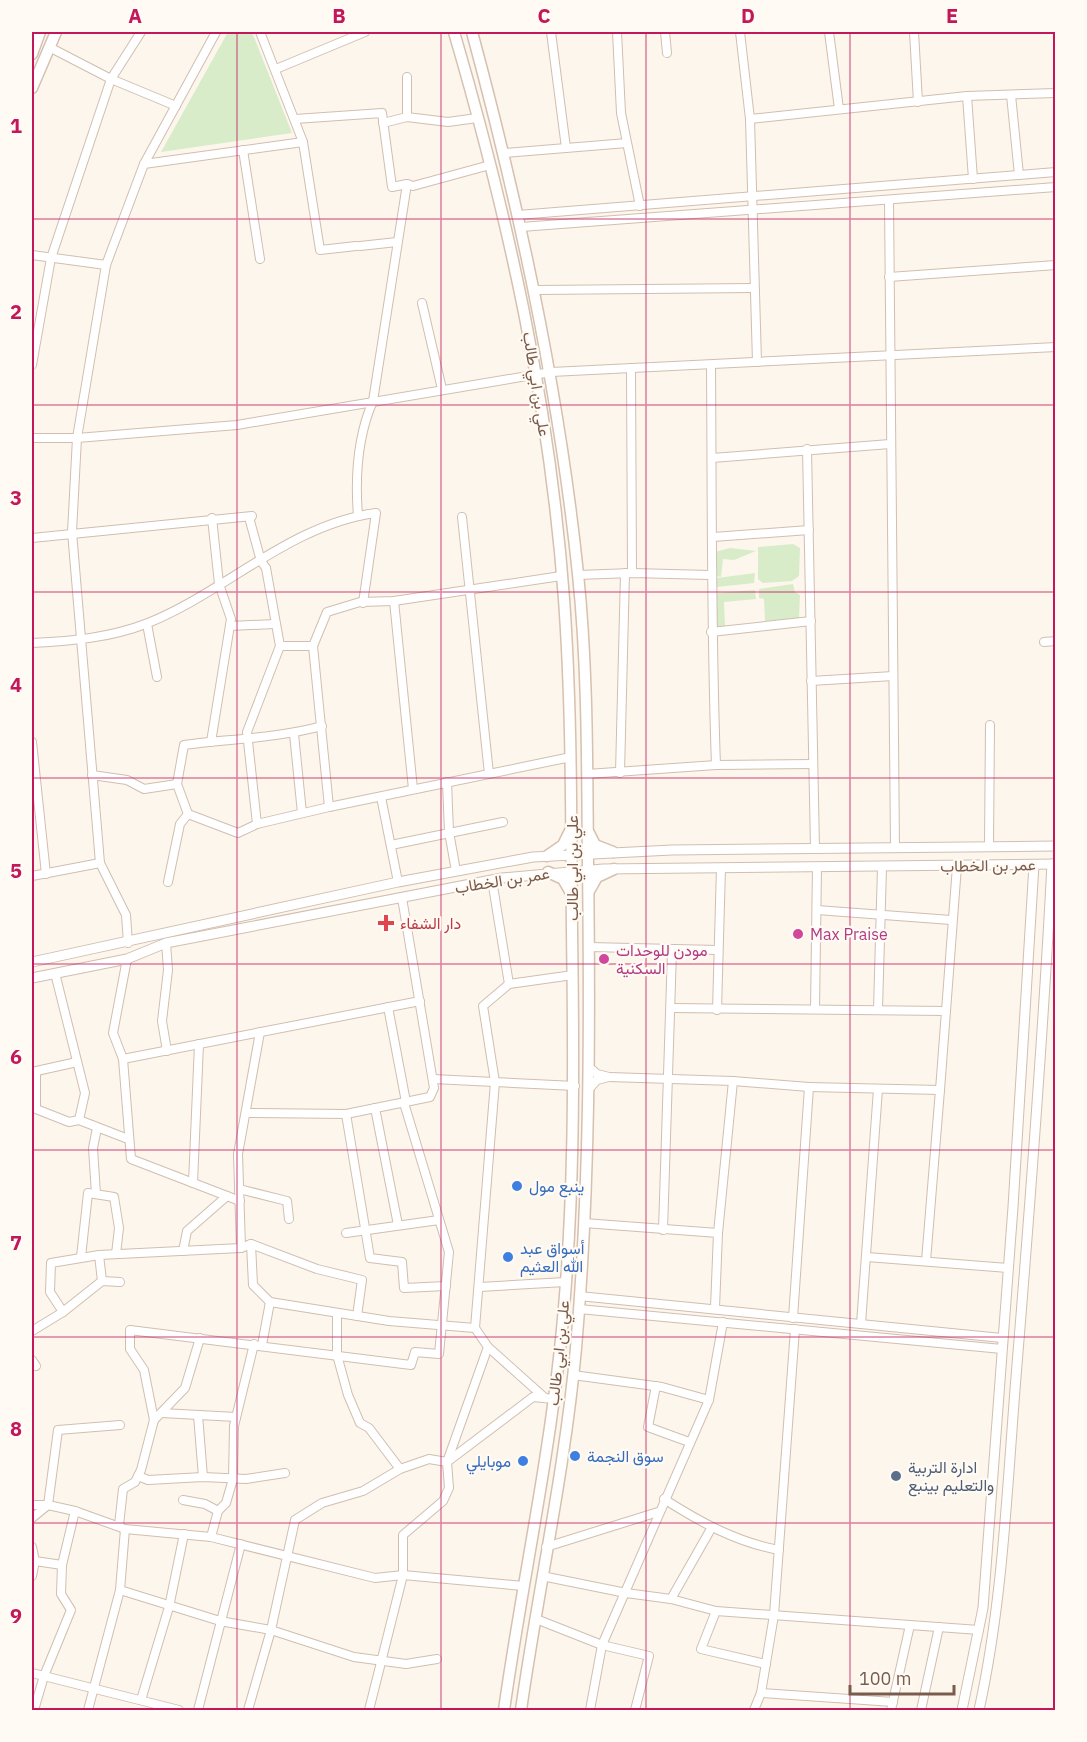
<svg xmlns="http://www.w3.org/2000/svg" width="1087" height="1742" font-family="'IBM Plex Sans',Vazirmatn,sans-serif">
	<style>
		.green { fill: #d8ecc9 }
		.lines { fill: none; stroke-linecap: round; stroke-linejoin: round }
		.minor-casing { stroke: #d1beb0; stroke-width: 10 }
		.tertiary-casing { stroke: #d1beb0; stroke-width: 11 }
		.secondary-casing { stroke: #d6c0b0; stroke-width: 13 }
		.minor { stroke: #fff; stroke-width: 8 }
		.tertiary { stroke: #fff; stroke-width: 9 }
		.secondary { stroke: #fff; stroke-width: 10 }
		.grid { fill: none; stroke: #c2185b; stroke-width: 1.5; stroke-opacity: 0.55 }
		.health-dot { fill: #e0444e; stroke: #fffaf3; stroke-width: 2 }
		.hotel-dot { fill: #d1479c; stroke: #fffaf3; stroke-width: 2 }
		.shop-dot { fill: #3f7fe0; stroke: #fffaf3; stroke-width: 2 }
		.service-dot { fill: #5c6f8a; stroke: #fffaf3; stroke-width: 2 }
		.labels { text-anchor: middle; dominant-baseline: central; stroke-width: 4.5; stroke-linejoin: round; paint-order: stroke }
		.street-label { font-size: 16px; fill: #7a5c4d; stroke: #fffaf3 }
		.health-label { font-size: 16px; fill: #be3a42; stroke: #fffaf3; text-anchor: start }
		.hotel-label { font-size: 16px; fill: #b23c85; stroke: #fffaf3; text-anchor: start }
		.shop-label { font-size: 16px; fill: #366cbe; stroke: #fffaf3; text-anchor: start }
		.service-label { font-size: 16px; fill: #4e5e75; stroke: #fffaf3; text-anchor: start }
		.neatline { fill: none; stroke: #c2185b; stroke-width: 2 }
		.grid-label { font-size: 20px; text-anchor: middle; font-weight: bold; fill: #c2185b }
	</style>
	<rect width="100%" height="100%" fill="#fdf6ec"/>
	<g class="green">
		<polygon points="228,32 252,32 292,133 161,152"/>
		<polygon points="793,544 800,548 799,576 792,581 763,583 758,579 758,547"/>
		<polygon points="730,548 756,551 734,560 723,559 721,577 716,576 715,552"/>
		<polygon points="755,573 754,583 717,587 717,578"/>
		<polygon points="793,584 795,592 800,595 799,618 765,621 764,599 759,598 759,589"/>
		<polygon points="755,590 756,599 724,602 725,626 717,627 717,593"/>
	</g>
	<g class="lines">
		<defs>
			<g id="minor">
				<polyline points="260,32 303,142 320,250 356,246"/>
				<polyline points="551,32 566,148"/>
				<polyline points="617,32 621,113 640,206"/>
				<polyline points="665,32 667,53"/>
				<polyline points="740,32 750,119 757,362"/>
				<polyline points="829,32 839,109"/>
				<polyline points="914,32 918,102"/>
				<polyline points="49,47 111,79 176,106"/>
				<polyline points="276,69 365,32"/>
				<polyline points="1011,95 1019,175"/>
				<polyline points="967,96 973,179"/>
				<polyline points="407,117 407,77"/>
				<polyline points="295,119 382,113 392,187 407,184 413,186 490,165"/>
				<polyline points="750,119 967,96 1056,93"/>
				<polyline points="383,123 407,117 448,122 477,118"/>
				<polyline points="243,150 260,259"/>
				<polyline points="504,153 627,143"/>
				<polyline points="144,164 303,142"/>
				<polyline points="889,201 895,847"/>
				<polyline points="518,215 1056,172"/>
				<polyline points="521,227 1056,187"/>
				<polyline points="360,246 397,242"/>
				<polyline points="32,255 106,265"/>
				<polyline points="889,277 1056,265"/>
				<polyline points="536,290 754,288"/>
				<polyline points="422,303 442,389"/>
				<polyline points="32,365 51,258 111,79 141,32"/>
				<path d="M711,365C712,498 711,631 716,765"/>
				<polyline points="631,368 632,573"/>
				<polyline points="32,438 77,438 237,425 551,372 1056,347"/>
				<polyline points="807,449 815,848"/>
				<polyline points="712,458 890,444"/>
				<path d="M358,516C355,478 358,435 373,401L407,184"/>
				<polyline points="462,517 489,774"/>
				<polyline points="250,521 261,561 266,568 280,646 247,732 257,824"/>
				<polyline points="713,537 809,530"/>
				<polyline points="32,538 252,516"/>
				<polyline points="578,575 632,573 710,575"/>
				<polyline points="394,601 413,789"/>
				<polyline points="147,624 157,677"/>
				<polyline points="230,626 275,624"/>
				<polyline points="711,632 811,621"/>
				<polyline points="1044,642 1056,641"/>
				<path d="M32,643C71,641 110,638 148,623C225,592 291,524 376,513L363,603"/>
				<polyline points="280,646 313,646"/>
				<polyline points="811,681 893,676"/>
				<path d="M322,726C278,738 230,739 184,745L177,784L188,814L238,833L257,824L329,807L571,757"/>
				<polyline points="294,734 302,813"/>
				<polyline points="32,742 46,874"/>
				<polyline points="211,742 231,619 219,584 212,518"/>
				<polyline points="620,773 625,573"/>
				<polyline points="587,774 716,765 813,764"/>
				<polyline points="92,775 127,780 144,789 177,784"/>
				<polyline points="447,782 449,832 456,871"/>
				<polyline points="381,797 398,882"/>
				<polyline points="329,807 313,646 327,612 360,602 394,601 561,576"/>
				<polyline points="391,845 503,822"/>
				<polyline points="989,846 990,725"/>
				<polyline points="32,876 100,863"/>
				<polyline points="492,880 509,984"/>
				<polyline points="168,882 180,824 188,814"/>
				<polyline points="817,910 951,920"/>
				<polyline points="128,943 126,915 100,863 72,532 77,438 106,265 144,164 216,32"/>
				<polyline points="166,943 168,970 162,1021 167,1051"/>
				<polyline points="589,947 718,950"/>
				<polyline points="127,959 113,1033 123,1059 131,1159 240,1201"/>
				<polyline points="55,973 85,1093 79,1120"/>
				<polyline points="388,1007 406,1102"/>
				<polyline points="671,1008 946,1011"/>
				<polyline points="815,1009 817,867"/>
				<polyline points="717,1010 721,868"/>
				<polyline points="878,1010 882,867"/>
				<polyline points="123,1059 420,1001"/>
				<polyline points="32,1072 77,1062"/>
				<polyline points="36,1072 36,1109 69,1122 79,1120 128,1139"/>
				<polyline points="609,1077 733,1081 809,1087 793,1318"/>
				<polyline points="433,1079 575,1086"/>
				<polyline points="809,1087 940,1090 957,866"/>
				<polyline points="589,1089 597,1080 609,1077 597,1074 589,1067"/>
				<polyline points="375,1108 398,1225"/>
				<polyline points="247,1113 346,1114 430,1097 434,1088 402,898"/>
				<polyline points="346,1114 370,1258 402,1262 404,1288 446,1286"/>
				<polyline points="193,1183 199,1044"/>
				<polyline points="239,1189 287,1201 289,1219"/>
				<polyline points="96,1194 93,1148 97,1128"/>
				<polyline points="584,1223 718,1233 715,1308"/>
				<polyline points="663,1230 672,951"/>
				<polyline points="346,1233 439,1220"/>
				<polyline points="718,1233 733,1081"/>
				<polyline points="251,1244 253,1285 270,1302 389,1321 475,1328"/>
				<polyline points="241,1248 238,1154 260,1032"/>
				<polyline points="183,1251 187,1231 227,1196"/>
				<polyline points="99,1255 102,1281"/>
				<polyline points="81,1257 88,1193 114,1197 119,1228 116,1254"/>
				<polyline points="867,1257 1008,1268"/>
				<polyline points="926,1261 940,1090"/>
				<polyline points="480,1287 565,1282"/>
				<polyline points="579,1296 1002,1338"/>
				<polyline points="579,1309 1002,1349"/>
				<polyline points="63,1312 50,1292 51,1263 99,1255 241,1248 251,1244 317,1269 362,1280 357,1316"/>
				<polyline points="337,1313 337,1355 348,1395 360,1423 369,1428 400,1469"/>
				<polyline points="861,1324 878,1089"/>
				<polyline points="32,1331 63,1312 102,1281 120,1282"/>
				<polyline points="262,1345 270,1302"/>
				<polyline points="488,1347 545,1398"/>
				<polyline points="32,1360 36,1366"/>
				<polyline points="573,1375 662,1387 709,1400"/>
				<polyline points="656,1386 648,1427 689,1442"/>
				<polyline points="162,1413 236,1417"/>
				<polyline points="198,1415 203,1477"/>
				<polyline points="154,1420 185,1388 200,1338"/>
				<polyline points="138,1476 148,1480 203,1477 246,1479 285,1473"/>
				<path d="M664,1499C700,1522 736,1542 779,1550"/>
				<polyline points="183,1500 205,1504 218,1511"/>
				<polyline points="32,1505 48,1505 75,1511 125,1529 211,1537 375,1578 403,1575 523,1586"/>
				<polyline points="32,1518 48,1505 58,1430 120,1425"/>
				<polyline points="119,1525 123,1489 135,1482 141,1470 154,1420 144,1370 130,1349 130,1330 411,1365 415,1352 439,1354 449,1252 404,1103"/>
				<polyline points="211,1537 218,1511 226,1503 233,1479 234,1426 254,1344"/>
				<polyline points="32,1547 35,1561 62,1565 61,1594 71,1610 44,1676 34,1710"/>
				<polyline points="546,1547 658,1512"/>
				<polyline points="62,1565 75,1511"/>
				<polyline points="32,1576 35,1561"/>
				<polyline points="542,1576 626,1593 671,1599 716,1611 979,1630"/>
				<polyline points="120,1590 220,1621 271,1630 354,1657 406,1664 437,1659"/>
				<polyline points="671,1599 712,1527"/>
				<polyline points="716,1611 701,1649 766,1664"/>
				<polyline points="536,1619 602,1645 649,1656 635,1710"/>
				<polyline points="32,1673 179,1710"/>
				<polyline points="761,1693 893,1702"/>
				<polyline points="141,1700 169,1607 184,1534"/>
				<polyline points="88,1710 120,1590 125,1529"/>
				<polyline points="198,1710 241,1544"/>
				<polyline points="248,1710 271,1630 295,1520 322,1503 363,1491 400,1469 429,1459 447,1462 488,1347 475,1328 495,1082 483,1006 509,984 573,975"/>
				<polyline points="369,1710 403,1575 403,1535 443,1501 449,1488 447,1462 533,1397 554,1399"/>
				<polyline points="590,1710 602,1645 709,1400 723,1322"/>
				<polyline points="754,1710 761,1693 774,1615 795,1329"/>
				<polyline points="891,1710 910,1625"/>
				<polyline points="921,1710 939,1627"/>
			</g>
			<g id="tertiary">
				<polyline points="32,962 398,882 533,857 672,850 1056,846"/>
				<polyline points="32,978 127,959 166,943 502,878 603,869 1056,864"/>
				<polyline points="962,1710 983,1608 1013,1207 1034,865"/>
				<path d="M979,1710C1003,1601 1007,1488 1016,1377C1030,1206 1043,1035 1052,864"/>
			</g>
			<g id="secondary">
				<path d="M454,32C508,217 550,406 564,599C572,710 571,821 572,931C574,1070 575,1210 560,1349C547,1470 521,1590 504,1710"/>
				<path d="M472,32C520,210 559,390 578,574C588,670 587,767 588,863C590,1025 590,1187 576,1348C565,1470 538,1590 521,1710"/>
				<polyline points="32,54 40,32"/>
				<polyline points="32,88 56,32"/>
				<polyline points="589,833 595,845 613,852"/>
				<polyline points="547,856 563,845 570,831"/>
				<polyline points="548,872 563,879 571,893"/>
				<polyline points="589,891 597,877 614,869"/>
			</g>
		</defs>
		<use href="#minor" class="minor-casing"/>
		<use href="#tertiary" class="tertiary-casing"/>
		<use href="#secondary" class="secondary-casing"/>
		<use href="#minor" class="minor"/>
		<use href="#tertiary" class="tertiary"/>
		<use href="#secondary" class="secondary"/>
	</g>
	<path class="grid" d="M237,32V1710M441,32V1710M646,32V1710M850,32V1710M32,219H1056M32,405H1056M32,592H1056M32,778H1056M32,964H1056M32,1150H1056M32,1337H1056M32,1523H1056"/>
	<path class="health-dot" d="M383 914h6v6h6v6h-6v6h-6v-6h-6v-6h6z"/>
	<g class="hotel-dot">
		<circle cx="798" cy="934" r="6"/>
		<circle cx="604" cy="959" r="6"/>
	</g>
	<g class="shop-dot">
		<circle cx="517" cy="1186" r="6"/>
		<circle cx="508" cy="1257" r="6"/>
		<circle cx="575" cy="1456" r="6"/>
		<circle cx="523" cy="1461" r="6"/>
	</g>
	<circle class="service-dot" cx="896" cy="1476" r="6"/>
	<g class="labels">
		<g class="street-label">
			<text transform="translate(537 384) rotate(81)">علي بن ابي طالب</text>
			<text transform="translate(988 865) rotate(-1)">عمر بن الخطاب</text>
			<text transform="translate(572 868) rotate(-90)">علي بن ابي طالب</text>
			<text transform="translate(502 880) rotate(-9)">عمر بن الخطاب</text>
			<text transform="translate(558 1353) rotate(-84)">علي بن ابي طالب</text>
		</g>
		<g class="health-label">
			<text x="400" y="923">دار الشفاء</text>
		</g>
		<g class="hotel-label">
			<text x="810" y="934">Max Praise</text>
			<text x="616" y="950">مودن للوحدات<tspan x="616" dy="18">السكنية</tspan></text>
		</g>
		<g class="shop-label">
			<text x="529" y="1186">ينبع مول</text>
			<text x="520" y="1248">أسواق عبد<tspan x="520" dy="18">الله العثيم</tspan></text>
			<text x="587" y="1456">سوق النجمة</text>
			<text x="511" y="1461" text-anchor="end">موبايلي</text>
		</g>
		<g class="service-label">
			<text x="908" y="1467">ادارة التربية<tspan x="908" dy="18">والتعليم بينبع</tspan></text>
		</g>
	</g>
	<rect width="1087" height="1742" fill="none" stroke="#fffaf3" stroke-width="66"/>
	<path d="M850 1685v9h104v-9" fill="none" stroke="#7a5c4d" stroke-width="3"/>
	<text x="859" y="1685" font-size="18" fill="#7a5c4d" stroke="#fffaf3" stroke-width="4.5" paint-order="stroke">100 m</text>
	<rect x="33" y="33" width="1021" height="1676" class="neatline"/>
	<g class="grid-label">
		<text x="135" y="23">A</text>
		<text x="339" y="23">B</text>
		<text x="544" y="23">C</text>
		<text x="748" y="23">D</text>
		<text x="952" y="23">E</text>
		<text x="16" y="133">1</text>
		<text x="16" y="319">2</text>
		<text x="16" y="505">3</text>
		<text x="16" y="692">4</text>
		<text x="16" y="878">5</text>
		<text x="16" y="1064">6</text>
		<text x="16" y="1250">7</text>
		<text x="16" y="1436">8</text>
		<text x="16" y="1623">9</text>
	</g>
</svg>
